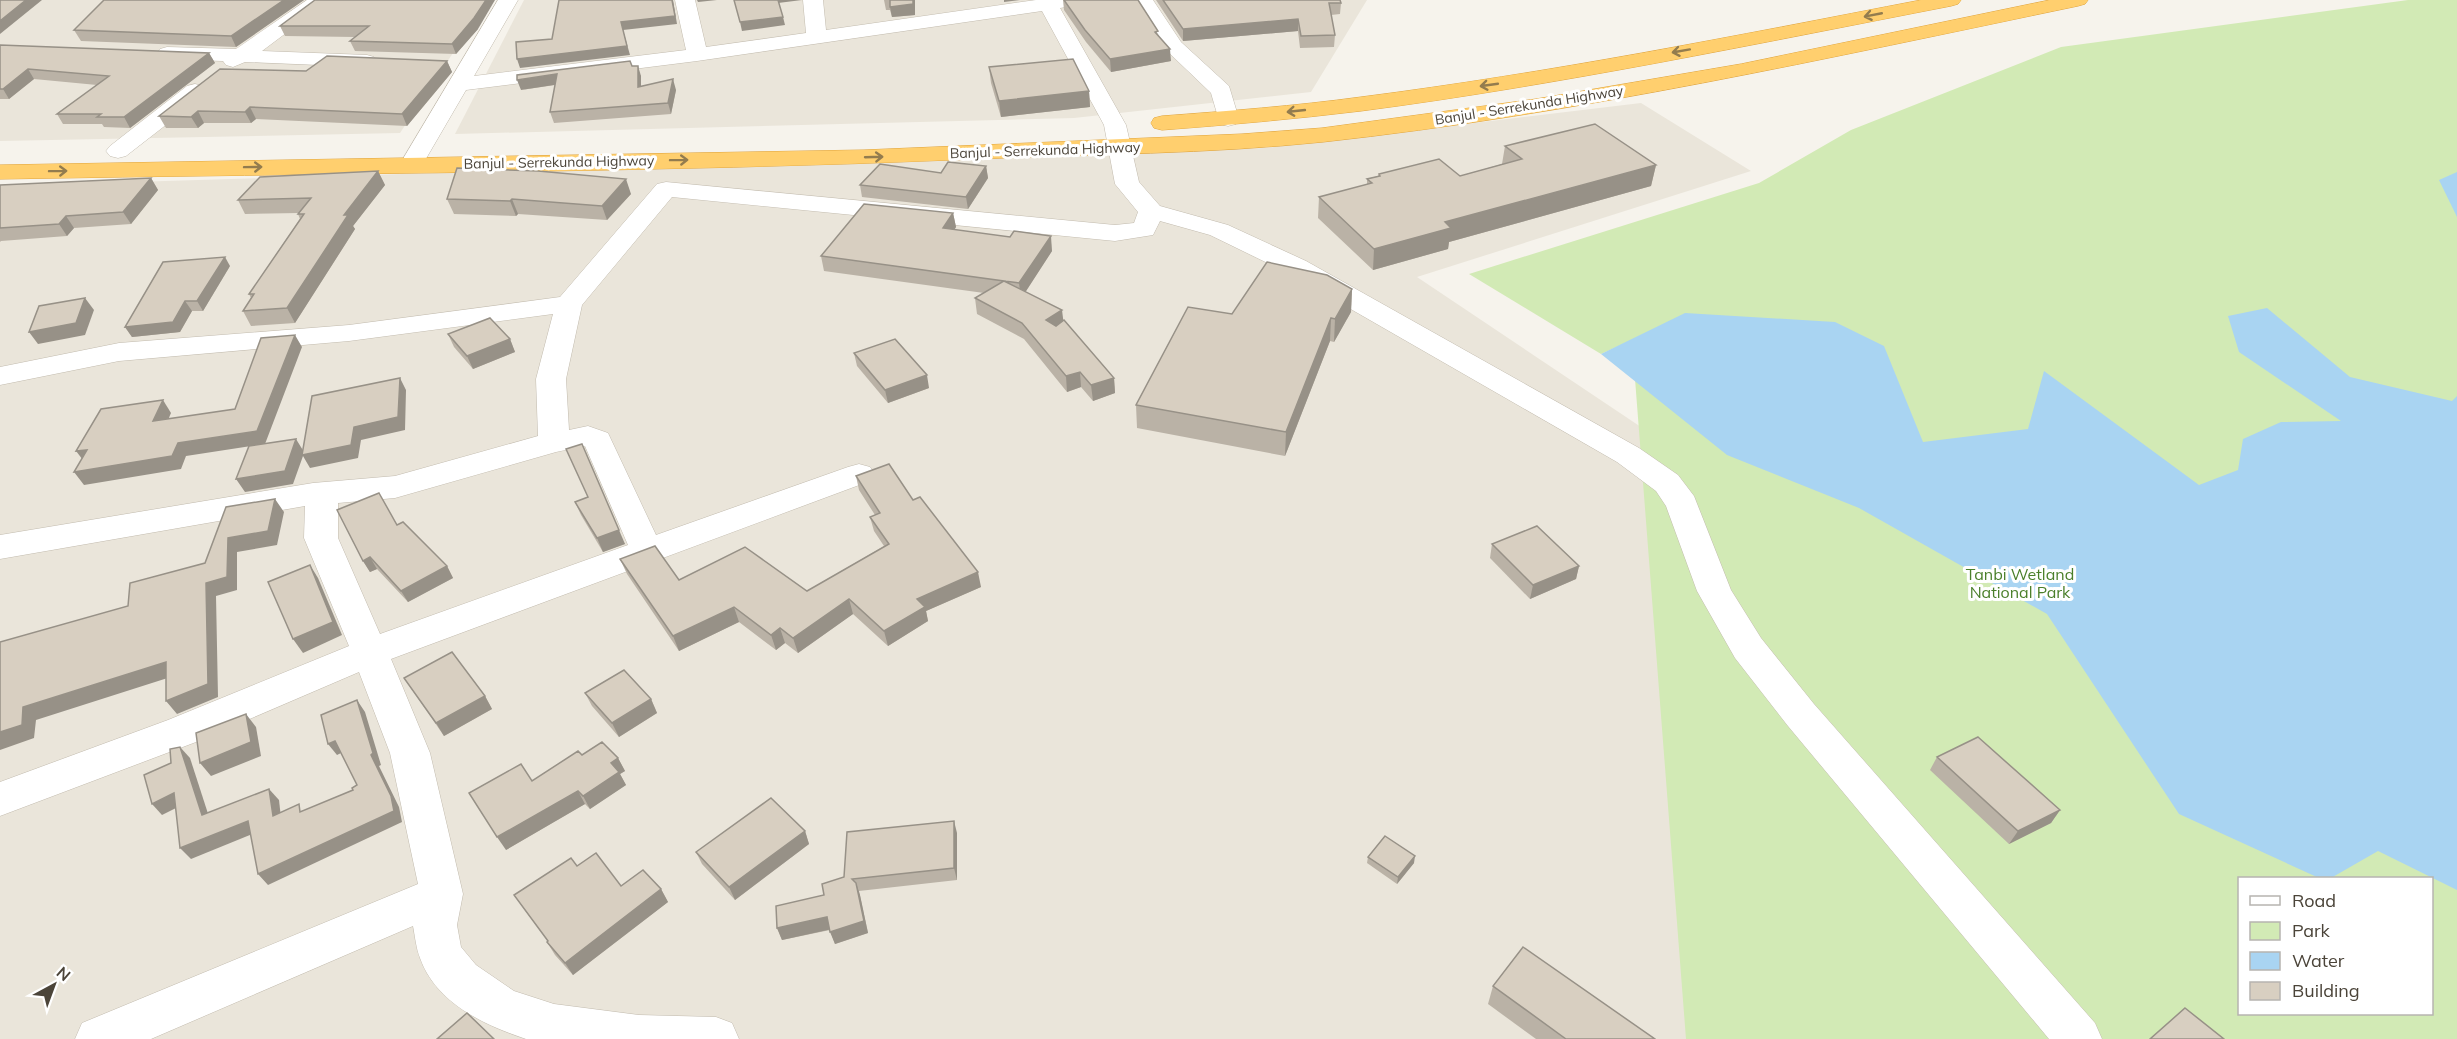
<svg xmlns="http://www.w3.org/2000/svg" width="2457" height="1039" font-family="Mulish,sans-serif">
	<style>
		.residential { fill: #eae5da }
		.green { fill: #d2eab5; fill-rule: evenodd }
		.water { fill: #a9d4f2 }
		.lines { fill: none; stroke-linecap: round; stroke-linejoin: round }
		.minor-casing { stroke: #c2bbae; stroke-width: 1 }
		.highway-casing { stroke: #e0a43c; stroke-width: 1 }
		.minor { fill: #fff; fill-rule: evenodd }
		.highway { fill: #ffcf6e; fill-rule: evenodd }
		.wall { fill: #bab2a6 }
		.shaded-wall { fill: #979187 }
		.building { fill: #d8cfc1; stroke: #979187; stroke-width: 1.5 }
		.oneway { stroke: #937c4e }
		.labels { text-anchor: middle; dominant-baseline: central; stroke-width: 6; stroke-linejoin: round; paint-order: stroke }
		.far-street-label { font-size: 14px; fill: #4b4439; stroke: #fff }
		.park-label { font-size: 16px; fill: #4a7f2a; stroke: #fff }
	</style>
	<rect width="100%" height="100%" fill="#f6f3ec"/>
	<g class="residential">
		<polygon points="0,0 488,0 400,133 0,141"/>
		<polygon points="524,0 1367,0 1311,92 1074,118 455,134"/>
		<polygon points="1641,103 1751,171 1417,277 1765,510 2240,1014 2328,1039 0,1039 0,186 1266,148"/>
	</g>
	<path class="green" d="M2408,0H2457V1039H1686L1632,340L1601,354L1469,274L1759,183L1851,130L2061,47ZM2240,878H2432V1014H2240Z"/>
	<g class="water">
		<polygon points="2457,172 2457,217 2439,180"/>
		<polygon points="2267,308 2350,377 2452,401 2457,396 2457,890 2378,851 2331,878 2319,878 2179,814 2047,614 1859,508 1727,455 1601,354 1685,313 1835,322 1884,346 1923,442 2028,429 2044,371 2199,485 2238,470 2243,439 2281,422 2341,421 2239,352 2228,316"/>
	</g>
	<g class="lines">
		<defs>
			<g id="minor">
				<polygon points="307,0 330,0 262,51 367,55 374,57 378,61 374,65 367,67 245,62 233,67 226,65 223,61 167,59 160,57 157,53 160,49 167,47 236,49"/>
				<path d="M498,0H518L474,76L686,50L675,0H695L706,47L806,33L803,0H823L826,30L1036,0H1087L1084,4L1060,8L1126,125L1139,182L1160,206L1228,225L1306,261L1639,448L1678,475L1694,496L1731,590L1761,638L1814,704L2095,1023L2102,1039H2049L1788,726L1735,658L1697,591L1666,506L1656,491L1617,462L1288,273L1210,235L1160,221L1153,235L1115,241L672,197L582,305L566,379L569,430L588,426L608,433L656,535L848,467L859,464L870,467L875,474L870,481L391,659L430,753L463,894L457,925L461,947L476,965L514,991L554,1004L639,1015L716,1017L732,1023L739,1039H526C484,1025 436,1003 420,958C416,948 415,936 413,926L151,1039H75L82,1023L418,884L390,753L359,672L196,742L0,816V782L168,720L349,646L304,538L305,506L0,559V535L313,483L395,476L538,436L536,379L553,314L349,341L119,361L0,385V367L119,343L349,325L560,297L657,184L666,182L1115,225L1134,223L1138,212L1115,184L1104,125L1042,11L697,61L466,90L420,169L412,171L404,169L400,164ZM585,446L628,545L380,634L338,538V503L395,498L556,452Z"/>
				<polygon points="1133,0 1153,0 1181,42 1229,86 1239,119 1236,124 1228,126 1220,124 1211,93 1166,50"/>
				<polygon points="195,84 203,86 206,91 203,96 126,156 118,158 110,156 106,151 110,146 187,86"/>
			</g>
			<g id="highway">
				<path d="M1921,0H1961L1958,4L1951,6C1755,44 1559,85 1361,111C1295,119 1228,125 1162,130L1154,128L1151,123L1154,118L1162,116C1228,111 1295,106 1361,97C1549,73 1735,36 1921,0Z"/>
				<path d="M2050,0H2088L2085,4L2078,6C1828,58 1578,114 1323,142C1209,154 1092,154 977,159C652,173 326,173 0,179V165L864,150L1242,134L1322,128L1536,99L1741,64Z"/>
			</g>
		</defs>
		<use href="#minor" class="minor-casing"/>
		<use href="#highway" class="highway-casing"/>
		<use href="#minor" class="minor"/>
		<use href="#highway" class="highway"/>
	</g>
	<g class="wall">
		<polygon points="104,0 304,0 236,47 81,41 74,30"/>
		<polygon points="315,0 478,29 456,54 355,51 350,41 355,37 285,36 280,26"/>
		<polygon points="884,0 915,0 915,15 892,17 890,10 886,10"/>
		<polygon points="1063,0 1138,0 1159,36 1171,61 1111,72 1086,42 1064,10"/>
		<polygon points="1156,0 1340,0 1341,3 1340,14 1331,15 1335,35 1334,47 1300,48 1298,31 1183,41"/>
		<polygon points="0,45 209,53 215,63 130,128 104,127 102,124 63,124 57,114 97,85 34,79 9,99 0,99"/>
		<polygon points="447,61 452,72 407,126 256,119 251,123 204,123 198,128 166,128 159,116 306,71"/>
		<polygon points="632,66 641,76 641,86 676,90 671,114 554,123 550,112 555,85 521,90"/>
		<polygon points="989,67 1089,91 1090,107 1001,117 991,83"/>
		<polygon points="1505,146 1656,165 1651,186 1449,242 1448,249 1373,270 1318,218 1319,197 1367,185 1367,179 1378,176 1379,174 1460,176 1502,164"/>
		<polygon points="986,166 988,178 968,209 862,197 860,185"/>
		<polygon points="378,171 385,185 353,226 355,229 295,323 251,326 243,311 251,298 249,294 300,219 298,214 299,213 245,214 238,200"/>
		<polygon points="151,178 158,190 131,224 74,228 67,236 1,241 0,242 0,185"/>
		<polygon points="631,194 607,220 518,214 516,216 454,214 447,199"/>
		<polygon points="953,213 956,227 954,230 1052,251 1025,292 1063,320 1114,378 1115,393 1093,401 1081,387 1067,392 1024,339 977,314 975,298 984,293 824,271 821,256"/>
		<polygon points="230,266 203,311 192,311 180,332 132,337 125,327"/>
		<polygon points="1352,289 1351,312 1334,342 1330,341 1285,456 1137,428 1136,405"/>
		<polygon points="448,334 510,339 515,352 473,369 454,347"/>
		<polygon points="854,353 929,388 888,403 857,366"/>
		<polygon points="856,476 913,500 981,587 926,611 928,621 888,646 853,614 798,653 785,643 776,650 739,622 679,651 627,574 620,559 679,580 807,591 884,546 874,531 870,517 875,515 859,490"/>
		<polygon points="588,497 625,544 603,552 581,515 575,502"/>
		<polygon points="397,525 447,566 453,578 408,602 377,569 370,572 363,561"/>
		<polygon points="1492,544 1579,566 1576,579 1530,599 1490,558"/>
		<polygon points="404,678 485,696 492,709 444,736"/>
		<polygon points="585,693 651,699 657,713 619,737 592,706"/>
		<polygon points="582,755 618,758 625,771 620,774 626,785 590,809 585,804 506,850 532,781"/>
		<polygon points="1937,757 2060,810 2051,823 2009,844 1930,770"/>
		<polygon points="805,831 809,844 735,900 702,864 696,852"/>
		<polygon points="957,833 957,880 859,891 868,933 835,944 830,930 782,940 777,928 824,895 844,877"/>
		<polygon points="1368,857 1414,863 1397,884 1367,863"/>
		<polygon points="577,866 621,886 661,889 668,902 573,975 555,955 547,942 548,941 514,895"/>
		<polygon points="1493,986 1655,1039 1536,1039 1488,1004"/>
	</g>
	<g class="shaded-wall">
		<polygon points="26,0 42,0 0,34 0,21"/>
		<polygon points="284,0 304,0 236,47 231,36"/>
		<polygon points="486,0 495,0 478,29 456,54 452,44"/>
		<polygon points="672,0 673,0 677,24 623,30 630,55 520,68 517,59"/>
		<polygon points="697,0 717,0 698,2"/>
		<polygon points="778,0 802,0 778,3"/>
		<polygon points="913,0 915,0 915,15 892,17 890,7"/>
		<polygon points="1004,0 1020,0 1004,2"/>
		<polygon points="783,17 785,25 742,31 740,22"/>
		<polygon points="1298,19 1298,31 1183,41 1183,29"/>
		<polygon points="1170,49 1171,61 1111,72 1110,59"/>
		<polygon points="209,53 215,63 130,128 124,117"/>
		<polygon points="447,61 452,72 407,126 402,114"/>
		<polygon points="638,66 641,76 641,97 638,87"/>
		<polygon points="28,69 34,79 9,99 3,89"/>
		<polygon points="557,74 560,84 521,90 517,80"/>
		<polygon points="673,79 676,90 671,114 668,103"/>
		<polygon points="1089,91 1090,107 1001,117 999,101"/>
		<polygon points="250,107 256,119 251,123 245,112"/>
		<polygon points="198,111 204,123 198,128 191,117"/>
		<polygon points="1656,165 1651,186 1449,242 1448,249 1373,270 1374,249 1445,222"/>
		<polygon points="986,166 988,178 968,209 966,197"/>
		<polygon points="378,171 385,185 353,226 355,229 295,323 287,308 344,215"/>
		<polygon points="151,178 158,190 131,224 123,212"/>
		<polygon points="626,179 631,194 607,220 602,206"/>
		<polygon points="512,199 518,214 516,216 510,201"/>
		<polygon points="953,213 956,227 946,243 943,228"/>
		<polygon points="66,216 74,228 67,236 59,224"/>
		<polygon points="1051,236 1052,251 1021,299 1019,283"/>
		<polygon points="225,257 230,266 203,311 197,301"/>
		<polygon points="1352,289 1351,312 1334,342 1335,319"/>
		<polygon points="85,298 94,310 85,335 38,344 29,332"/>
		<polygon points="185,301 192,311 180,332 132,337 125,327"/>
		<polygon points="1062,310 1064,326 1048,336 1046,320"/>
		<polygon points="1331,318 1330,341 1285,456 1286,432"/>
		<polygon points="295,335 302,347 265,444 186,456 181,469 84,485 74,472 178,443 257,431"/>
		<polygon points="510,339 515,352 473,369 467,356"/>
		<polygon points="1080,372 1081,387 1067,392 1066,376"/>
		<polygon points="927,375 929,388 888,403 885,390"/>
		<polygon points="400,378 406,390 405,430 361,440 358,458 310,468 303,456 293,484 245,492 236,479 296,439 304,452 354,427"/>
		<polygon points="1114,378 1115,393 1093,401 1091,385"/>
		<polygon points="163,400 171,413 162,434 153,421"/>
		<polygon points="87,450 86,464 76,451"/>
		<polygon points="275,499 284,512 277,545 237,552 237,590 216,596 218,697 177,714 166,701 206,583 228,538"/>
		<polygon points="619,530 625,544 603,552 597,538"/>
		<polygon points="370,557 377,569 370,572 363,561"/>
		<polygon points="310,565 318,578 342,635 303,653 293,639"/>
		<polygon points="447,566 453,578 408,602 401,591"/>
		<polygon points="1579,566 1576,579 1530,599 1533,585"/>
		<polygon points="978,572 981,587 926,611 928,621 888,646 884,631 917,599"/>
		<polygon points="849,599 853,614 798,653 793,638"/>
		<polygon points="734,607 739,622 679,651 673,636"/>
		<polygon points="780,628 785,643 776,650 771,635"/>
		<polygon points="166,662 177,675 36,720 34,738 0,750 0,732 23,707"/>
		<polygon points="485,696 492,709 444,736 436,723"/>
		<polygon points="651,699 657,713 619,737 612,723"/>
		<polygon points="357,700 365,712 381,765 379,766 399,807 402,822 268,885 258,874 394,811 371,755"/>
		<polygon points="246,714 256,727 261,756 211,776 200,763"/>
		<polygon points="335,741 343,752 337,755 328,744"/>
		<polygon points="180,747 190,758 212,826 202,815"/>
		<polygon points="618,758 625,771 620,774 626,785 590,809 583,796 611,763"/>
		<polygon points="269,789 279,800 282,827 273,816"/>
		<polygon points="578,791 585,804 506,850 497,837"/>
		<polygon points="174,793 184,804 162,815 152,804"/>
		<polygon points="2060,810 2051,823 2009,844 2018,831"/>
		<polygon points="248,821 257,832 191,859 180,848"/>
		<polygon points="954,821 957,833 957,880 954,868"/>
		<polygon points="805,831 809,844 735,900 729,887"/>
		<polygon points="1415,856 1414,863 1397,884 1398,877"/>
		<polygon points="856,883 860,895 868,933 835,944 830,932"/>
		<polygon points="661,889 668,902 573,975 565,963"/>
		<polygon points="827,917 832,929 782,940 777,928"/>
	</g>
	<g class="building">
		<polygon points="0,0 26,0 0,21"/>
		<polygon points="104,0 284,0 231,36 74,30"/>
		<polygon points="315,0 486,0 474,18 452,44 350,41 369,26 280,26"/>
		<polygon points="559,0 672,0 675,16 621,22 627,46 517,59 516,42 552,39"/>
		<polygon points="734,0 778,0 783,17 740,22"/>
		<polygon points="890,0 913,0 913,4 890,7"/>
		<polygon points="1064,0 1138,0 1158,31 1155,32 1170,49 1110,59 1085,30"/>
		<polygon points="1163,0 1340,0 1341,3 1329,3 1335,35 1301,36 1298,19 1183,29"/>
		<polygon points="0,45 209,53 124,117 97,117 101,114 57,114 109,76 28,69 3,89 0,89"/>
		<polygon points="327,56 447,61 402,114 250,107 245,112 198,111 191,117 159,116 220,69 306,71"/>
		<polygon points="1073,59 1089,91 999,101 989,67"/>
		<polygon points="630,61 632,66 638,66 638,87 673,79 668,103 550,112 557,74 517,80 517,75"/>
		<polygon points="1595,124 1656,165 1445,222 1451,228 1374,249 1319,197 1372,183 1367,179 1380,176 1379,174 1439,159 1460,176 1522,159 1505,146"/>
		<polygon points="948,162 986,166 966,197 860,185 880,164 941,173"/>
		<polygon points="457,168 538,171 626,179 602,206 512,199 510,201 447,199"/>
		<polygon points="378,171 344,215 348,215 287,308 243,311 254,294 249,294 304,214 298,214 311,198 238,200 260,177"/>
		<polygon points="151,178 123,212 66,216 59,224 0,228 0,185"/>
		<polygon points="864,204 953,213 943,228 1010,237 1014,231 1051,236 1019,283 1004,281 1062,310 1046,320 1056,326 1064,320 1114,378 1091,385 1080,372 1066,376 1022,323 975,298 1004,281 821,256"/>
		<polygon points="225,257 197,301 185,301 173,322 125,327 163,262"/>
		<polygon points="1267,262 1327,275 1352,289 1335,319 1331,318 1286,432 1136,405 1188,307 1232,314"/>
		<polygon points="85,298 76,323 29,332 39,306"/>
		<polygon points="490,318 510,339 467,356 448,334"/>
		<polygon points="295,335 257,431 178,443 172,456 74,472 87,450 76,451 101,409 163,400 153,421 235,409 261,338"/>
		<polygon points="895,339 927,375 885,390 854,353"/>
		<polygon points="400,378 398,417 354,427 351,445 302,455 312,396"/>
		<polygon points="296,439 285,471 236,479 249,446"/>
		<polygon points="582,444 619,530 597,538 575,502 588,497 566,449"/>
		<polygon points="889,464 913,500 920,497 978,572 917,599 925,607 884,631 849,599 793,638 780,628 771,635 734,607 673,636 620,559 655,546 679,580 745,547 807,591 889,544 870,517 880,513 856,476"/>
		<polygon points="379,493 397,525 403,522 447,566 401,591 370,557 363,561 337,510"/>
		<polygon points="275,499 268,531 228,538 227,577 206,583 208,684 166,701 166,662 23,707 22,725 0,732 0,642 128,606 130,583 205,563 226,507"/>
		<polygon points="1537,526 1579,566 1533,585 1492,544"/>
		<polygon points="310,565 333,622 293,639 268,582"/>
		<polygon points="452,652 485,696 436,723 404,678"/>
		<polygon points="624,670 651,699 612,723 585,693"/>
		<polygon points="357,700 373,753 371,755 391,796 394,811 258,874 248,821 180,848 174,793 152,804 144,775 171,763 170,749 180,747 202,815 269,789 273,816 299,804 300,812 353,790 352,788 357,785 335,741 328,744 321,715"/>
		<polygon points="246,714 251,742 200,763 196,733"/>
		<polygon points="1978,737 2060,810 2018,831 1937,757"/>
		<polygon points="602,742 618,758 611,763 619,772 583,796 578,791 497,837 469,793 521,764 532,781 578,751 582,755"/>
		<polygon points="771,798 805,831 729,887 696,852"/>
		<polygon points="954,821 954,868 852,879 856,883 864,921 830,932 827,917 777,928 776,906 824,895 822,884 844,877 847,832"/>
		<polygon points="1385,836 1415,856 1398,877 1368,857"/>
		<polygon points="596,853 621,886 643,870 661,889 565,963 547,942 548,941 514,895 571,858 577,866"/>
		<polygon points="1523,947 1655,1039 1566,1039 1493,986"/>
		<polygon points="2185,1008 2224,1039 2150,1039"/>
		<polygon points="467,1013 494,1039 437,1039"/>
	</g>
	<defs><path id="oneway-shaft" d="M-6 0H5M1.5-3L5.5 0L1.5 3" fill="none" stroke-width="1.6" stroke-linecap="round" stroke-linejoin="round" transform="scale(1.5)"/></defs>
	<g class="oneway">
		<use href="#oneway-shaft" transform="translate(1873 15) rotate(169)"/>
		<use href="#oneway-shaft" transform="translate(1681 51) rotate(170)"/>
		<use href="#oneway-shaft" transform="translate(1489 85) rotate(172)"/>
		<use href="#oneway-shaft" transform="translate(1296 111) rotate(174)"/>
		<use href="#oneway-shaft" transform="translate(874 157) rotate(-2)"/>
		<use href="#oneway-shaft" transform="translate(679 160) rotate(-1)"/>
		<use href="#oneway-shaft" transform="translate(253 167) rotate(-1)"/>
		<use href="#oneway-shaft" transform="translate(58 171) rotate(-1)"/>
	</g>
	<g class="labels">
		<g class="far-street-label">
			<text transform="translate(1529 105) rotate(-9)">Banjul - Serrekunda Highway</text>
			<text transform="translate(1045 150) rotate(-2)">Banjul - Serrekunda Highway</text>
			<text transform="translate(559 162) rotate(-1)">Banjul - Serrekunda Highway</text>
		</g>
		<g class="park-label">
			<text x="2020" y="574">Tanbi Wetland<tspan x="2020" dy="18">National Park</tspan></text>
		</g>
	</g>
	<rect x="2238" y="877" width="195" height="138" fill="#ffffff" stroke="#b7b4b0" stroke-width="1.5"/>
	<rect x="2250" y="896" width="30" height="9" fill="#ffffff" stroke="#b7b4b0" stroke-width="1.5"/>
	<text x="2292" y="907" font-size="18" fill="#4b4439">Road</text>
	<rect x="2250" y="922" width="30" height="18" fill="#d2eab5" stroke="#b7b4b0" stroke-width="1.5"/>
	<text x="2292" y="937" font-size="18" fill="#4b4439">Park</text>
	<rect x="2250" y="952" width="30" height="18" fill="#a9d4f2" stroke="#b7b4b0" stroke-width="1.5"/>
	<text x="2292" y="967" font-size="18" fill="#4b4439">Water</text>
	<rect x="2250" y="982" width="30" height="18" fill="#d8cfc1" stroke="#b7b4b0" stroke-width="1.5"/>
	<text x="2292" y="997" font-size="18" fill="#4b4439">Building</text>
	<g transform="translate(54 985) rotate(41)" stroke="#ffffff" stroke-width="4.5" paint-order="stroke">
	<path d="M0-4.5L10 22L0 15L-10 22Z" fill="#4b4439"/>
	<text y="-9" font-size="16" font-weight="bold" text-anchor="middle" fill="#4b4439">N</text>
	</g>
</svg>
